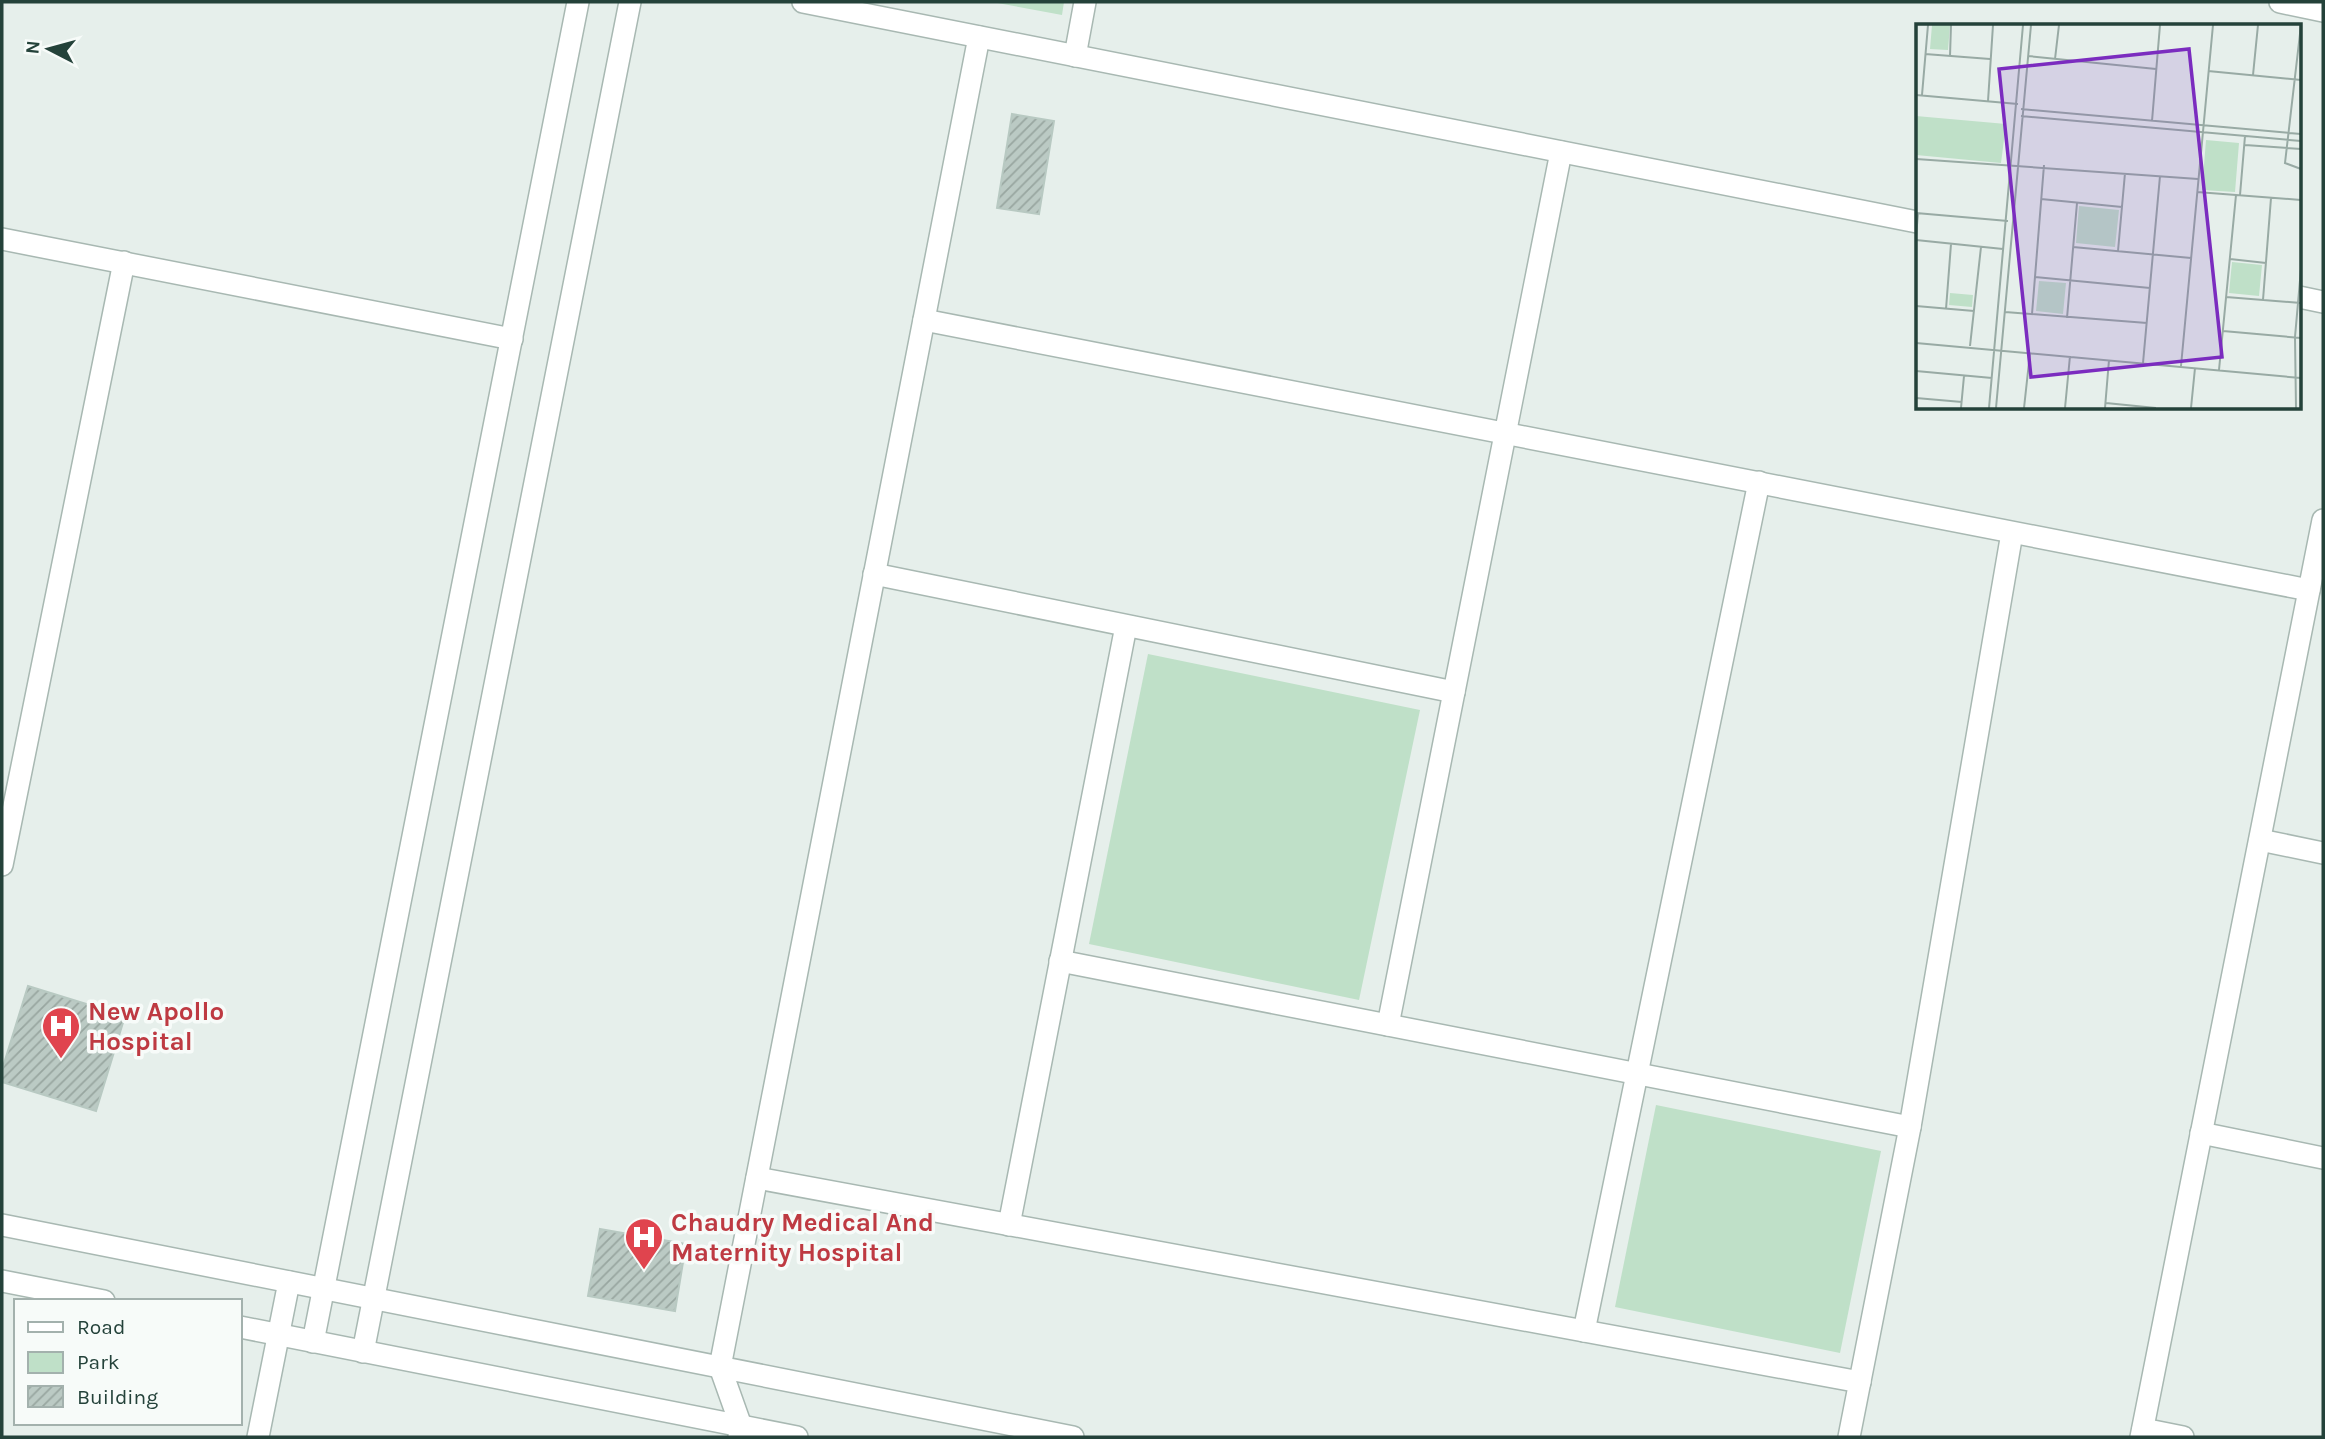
<svg xmlns="http://www.w3.org/2000/svg" width="2325" height="1439" font-family="Karla,sans-serif">
	<style>
		.park { fill: #bfe0c8 }
		.building { fill: url(#building-hatch); stroke: #b8c9c2; stroke-width: 2 }
		.lines { fill: none; stroke-linecap: round; stroke-linejoin: round }
		.minor-casing { stroke: #a8b8b2; stroke-width: 24 }
		.minor { stroke: #fff; stroke-width: 21 }
		.labels { text-anchor: middle; dominant-baseline: central; stroke-width: 7; stroke-linejoin: round; paint-order: stroke }
		.health-label { font-size: 26px; font-weight: bold; fill: #be3a42; stroke: #f7fbf9; text-anchor: start }
		.inset-road { fill: none; stroke: #98aaa4; stroke-width: 2 }
		.view { fill: #7b2cbf; fill-opacity: 0.15; stroke: #7b2cbf; stroke-width: 3.5 }
		.inset-edge { fill: none; stroke: #24423a; stroke-width: 3.5 }
	</style>
	<defs>
		<pattern id="building-hatch" width="6" height="6" patternUnits="userSpaceOnUse" patternTransform="scale(1.75)"><rect width="6" height="6" fill="#bbcac4"/><path d="M-1 1l2-2M0 6l6-6M5 7l2-2" fill="none" stroke="#98a6a0"/></pattern>
	</defs>
	<rect width="100%" height="100%" fill="#e6efeb"/>
	<g class="park">
		<polygon points="992,2 1064,2 1062,15"/>
		<polygon points="1148,654 1420,710 1359,1000 1089,944"/>
		<polygon points="1656,1105 1881,1151 1840,1353 1615,1307"/>
	</g>
	<g class="building">
		<polygon points="1012,114 1054,121 1039,214 997,208"/>
		<polygon points="28,986 125,1016 96,1111 2,1082 2,1070"/>
		<polygon points="600,1229 686,1244 675,1311 588,1296"/>
	</g>
	<g class="lines">
		<defs>
			<g id="minor">
				<polyline points="803,2 1917,222"/>
				<polyline points="2280,2 2323,11"/>
				<polyline points="1075,56 1085,2"/>
				<polyline points="2,239 512,339"/>
				<polyline points="2299,297 2323,302"/>
				<polyline points="924,320 2309,590"/>
				<polyline points="874,574 1454,692"/>
				<polyline points="2260,840 2323,853"/>
				<polyline points="2,865 124,262"/>
				<polyline points="1060,961 1910,1127"/>
				<polyline points="1388,1025 1561,152"/>
				<polyline points="2201,1133 2323,1158"/>
				<polyline points="757,1178 1860,1382"/>
				<polyline points="2,1225 1073,1437"/>
				<polyline points="1009,1225 1126,626"/>
				<polyline points="2,1281 104,1301"/>
				<polyline points="240,1327 797,1437"/>
				<polyline points="1584,1331 1759,482"/>
				<polyline points="313,1342 578,2"/>
				<polyline points="363,1352 630,2"/>
				<polyline points="2143,1429 2183,1437"/>
				<polyline points="258,1437 289,1282"/>
				<polyline points="739,1437 741,1426 720,1367 979,37"/>
				<polyline points="1849,1437 1910,1127 2012,533"/>
				<polyline points="2141,1437 2323,520"/>
			</g>
		</defs>
		<use href="#minor" class="minor-casing"/>
		<use href="#minor" class="minor"/>
	</g>
	<defs>
		<symbol id="hospital-pin" viewBox="-11 -11 22 30"><path d="M0 17L-7.5 6A9.5 9.5 0 1 1 7.5 6Z" fill="#e0444e" stroke="#f7fbf9"/><path d="M-5-5h3v3.5h4V-5h3V5h-3V1.5h-4V5h-3Z" fill="#fff"/></symbol>
	</defs>
	<g fill-rule="evenodd">
		<use href="#hospital-pin" x="39" y="1004" width="44" height="60"/>
		<use href="#hospital-pin" x="622" y="1215" width="44" height="60"/>
	</g>
	<g class="labels">
		<g class="health-label">
			<text x="88" y="1011">New Apollo<tspan x="88" dy="30">Hospital</tspan></text>
			<text x="671" y="1222">Chaudry Medical And<tspan x="671" dy="30">Maternity Hospital</tspan></text>
		</g>
	</g>
	<g transform="translate(1916 24)">
		<rect width="385" height="385" fill="#e6efeb"/>
		<path d="M16,1H34L32,26L14,25ZM0,92L90,100L85,139L0,131ZM290,116L323,119L319,168L286,166ZM163,182L203,186L199,223L160,219ZM316,238L346,241L343,272L313,269ZM123,257L150,259L147,290L120,287ZM34,269L57,271L56,283L33,281Z" fill="#bfe0c8"/>
		<path class="inset-road" d="M385,1L369,139L385,145M9,30L74,35M34,32L35,1M112,32L240,45M139,35L143,1M292,47L385,56M337,51L342,1M0,71L102,80M6,71L12,1M72,77L77,1M105,85L385,110M105,92L385,117M236,97L244,1M329,121L385,125M0,135L282,155M281,168L385,176M324,171L329,112M125,175L206,183M0,189L92,197M0,213L2,189M0,216L87,225M157,223L275,234M202,227L209,149M314,235L350,239M119,253L234,264M310,273L385,279M347,276L355,174M0,282L58,287M30,285L35,220M89,288L231,299M116,290L128,141M151,294L161,179M307,307L385,314M0,319L385,354M54,322L65,223M227,339L244,152M265,342L297,1M303,346L320,171M0,347L76,354M0,374L46,378M190,379L240,384M45,384L48,352M73,384L107,1M80,384L115,1M108,384L114,329M149,384L154,332M189,384L193,336M275,384L279,344M380,384L379,313L385,245"/>
		<path class="view" d="M273,25L306,333L115,353L83,45Z"/>
		<rect width="385" height="385" class="inset-edge"/>
	</g>
	<rect width="2325" height="1439" fill="none" stroke="#24423a" stroke-width="7"/>
	<rect x="14" y="1299" width="228" height="126" fill="#f7fbf9" stroke="#a3b1ad" stroke-width="2"/>
	<rect x="28" y="1322" width="35" height="10" fill="#ffffff" stroke="#a3b1ad" stroke-width="2"/>
	<text x="77" y="1334" font-size="21" fill="#24423a">Road</text>
	<rect x="28" y="1352" width="35" height="21" fill="#bfe0c8" stroke="#a3b1ad" stroke-width="2"/>
	<text x="77" y="1369" font-size="21" fill="#24423a">Park</text>
	<rect x="28" y="1386" width="35" height="21" fill="url(#building-hatch)" stroke="#a3b1ad" stroke-width="2"/>
	<text x="77" y="1404" font-size="21" fill="#24423a">Building</text>
	<g transform="translate(49 49) rotate(276)" stroke="#f7fbf9" stroke-width="5" paint-order="stroke">
	<path d="M0-5L12 26L0 18L-12 26Z" fill="#24423a"/>
	<text y="-10" font-size="19" font-weight="bold" text-anchor="middle" fill="#24423a">N</text>
	</g>
</svg>
